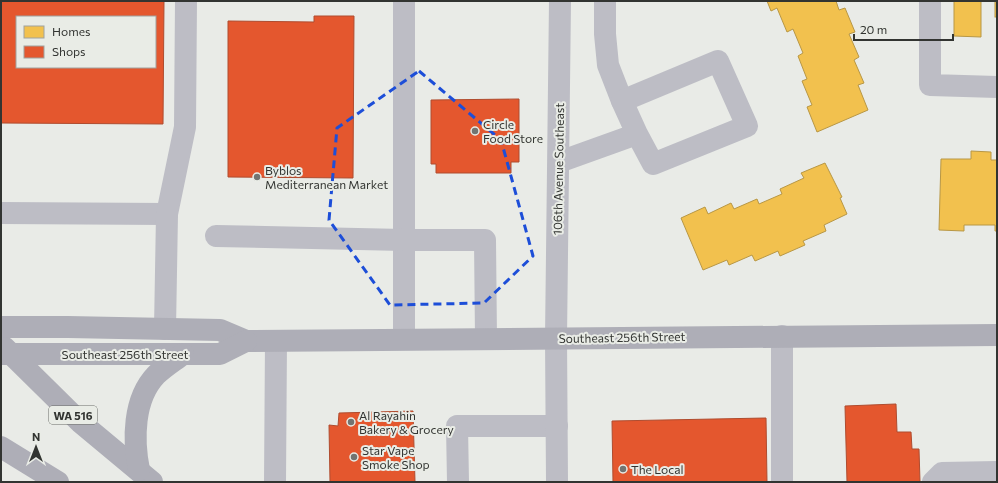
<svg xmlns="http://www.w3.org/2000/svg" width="998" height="483" font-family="Commissioner,sans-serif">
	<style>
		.homes { fill: #f2c14e; stroke: #b89745 }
		.shops { fill: #e4572e; stroke: #af4c2f; fill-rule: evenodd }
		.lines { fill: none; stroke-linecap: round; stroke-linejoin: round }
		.minor { stroke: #bdbdc5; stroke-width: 22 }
		.major { stroke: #aeaeb7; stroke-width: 22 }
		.marked { fill: none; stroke: #1d4ed8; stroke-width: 3; stroke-dasharray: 8 5; stroke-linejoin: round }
		.poi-dot { fill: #727471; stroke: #e9ece6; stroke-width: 1.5 }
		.labels { text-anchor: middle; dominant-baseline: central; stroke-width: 4; stroke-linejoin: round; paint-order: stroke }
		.shield { fill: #e9ece6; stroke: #696b67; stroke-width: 1 }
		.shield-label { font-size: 11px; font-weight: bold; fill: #323431 }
		.poi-label { font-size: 12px; fill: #323431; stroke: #e9ece6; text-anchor: start }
		.street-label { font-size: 12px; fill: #323431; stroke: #e9ece6 }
	</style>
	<rect width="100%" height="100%" fill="#e9ebe7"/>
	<g class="homes">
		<polygon points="767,1 836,1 839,10 845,8 855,32 849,34 859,57 854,60 864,83 858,85 868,110 817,132 807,107 812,105 802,81 807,79 798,56 803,53 793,29 787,32 777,8 771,11"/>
		<polygon points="954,1 981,1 981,37 954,36"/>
		<rect x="995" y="1" width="2" height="16"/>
		<polygon points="971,151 991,152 991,160 997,160 997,231 995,231 995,225 964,225 964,231 939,230 941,159 971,159"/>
		<polygon points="825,163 842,197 840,198 847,214 824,225 826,231 803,241 805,245 780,256 778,251 755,261 752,255 729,265 727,260 703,270 681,218 705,207 708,214 731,203 734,209 757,199 759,204 782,194 780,189 804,178 801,173"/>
	</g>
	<g class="shops">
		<path d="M1,1H164L163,124L1,123ZM17,17H155V67H17Z"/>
		<polygon points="314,16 354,16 353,178 228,177 228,21 314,22"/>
		<polygon points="519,99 519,162 511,162 511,173 436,173 436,164 431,164 431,100"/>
		<polygon points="896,404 897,432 911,432 912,449 919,449 920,482 847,482 845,406"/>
		<polygon points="413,411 415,482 330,482 329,425 338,426 339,413"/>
		<polygon points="766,418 767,482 613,482 612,421"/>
	</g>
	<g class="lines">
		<g class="minor">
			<polyline points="404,1 404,339"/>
			<polyline points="605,1 605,34 608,65 622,101"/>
			<polyline points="930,1 930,85 997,87"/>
			<polyline points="559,162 637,134 622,101 718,61 747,126 653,164 637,134"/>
			<polyline points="1,213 167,214"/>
			<polyline points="216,236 404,240 485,240 486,338"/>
			<polyline points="165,329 167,214 185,127 186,1"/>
			<polyline points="782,336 782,482"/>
			<polyline points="275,482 276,341"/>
			<polyline points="458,482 457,426 557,426"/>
			<polyline points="557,482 556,338 560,1"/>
			<polyline points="933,482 942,473 997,472"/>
		</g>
		<g class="major">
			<polyline points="1,327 68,327 220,330 246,341 997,335"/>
			<polyline points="5,348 80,422 152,482"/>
			<polyline points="1,354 220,354 246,341"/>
			<polyline points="1,447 58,482"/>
			<path d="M139,470C133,440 133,399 156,375C164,367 174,361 183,354"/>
		</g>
	</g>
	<path class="marked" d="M419,71L501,140L533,256L484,303L390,305L329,220L337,128Z"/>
	<g class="poi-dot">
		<circle cx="475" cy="131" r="4"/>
		<circle cx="257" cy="177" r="4"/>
		<circle cx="351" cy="422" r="4"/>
		<circle cx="354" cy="457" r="4"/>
		<circle cx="623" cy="469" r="4"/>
	</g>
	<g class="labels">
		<rect class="shield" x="49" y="406" width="48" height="18" rx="3"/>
		<g class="shield-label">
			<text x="73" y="415">WA 516</text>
		</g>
		<g class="poi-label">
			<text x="483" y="124">Circle<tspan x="483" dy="14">Food Store</tspan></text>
			<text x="265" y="170">Byblos<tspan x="265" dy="14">Mediterranean Market</tspan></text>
			<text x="359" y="415">Al Rayahin<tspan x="359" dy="14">Bakery &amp; Grocery</tspan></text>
			<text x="362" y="450">Star Vape<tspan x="362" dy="14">Smoke Shop</tspan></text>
			<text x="631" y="469">The Local</text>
		</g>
		<g class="street-label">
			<text transform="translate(558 169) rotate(-89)">106th Avenue Southeast</text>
			<text transform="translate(622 337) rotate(-1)">Southeast 256th Street</text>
			<text x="125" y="354">Southeast 256th Street</text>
		</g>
	</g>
	<rect width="998" height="483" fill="none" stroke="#323431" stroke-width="4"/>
	<rect x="16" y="16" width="140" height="52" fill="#e9ece6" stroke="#a0a29e"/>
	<rect x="24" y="26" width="20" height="12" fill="#f2c14e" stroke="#a0a29e"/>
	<text x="52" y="36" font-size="12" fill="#323431">Homes</text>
	<rect x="24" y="46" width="20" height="12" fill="#e4572e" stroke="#a0a29e"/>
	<text x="52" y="56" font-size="12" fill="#323431">Shops</text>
	<g transform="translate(36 447)" stroke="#e9ece6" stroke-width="3" paint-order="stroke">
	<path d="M0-3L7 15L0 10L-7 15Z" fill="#323431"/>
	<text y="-6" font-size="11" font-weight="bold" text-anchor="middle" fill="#323431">N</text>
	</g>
	<path d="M854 34v6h99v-6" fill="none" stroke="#323431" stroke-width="2"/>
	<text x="860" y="34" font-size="12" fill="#323431" stroke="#e9ece6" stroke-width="3" paint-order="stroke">20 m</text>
</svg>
